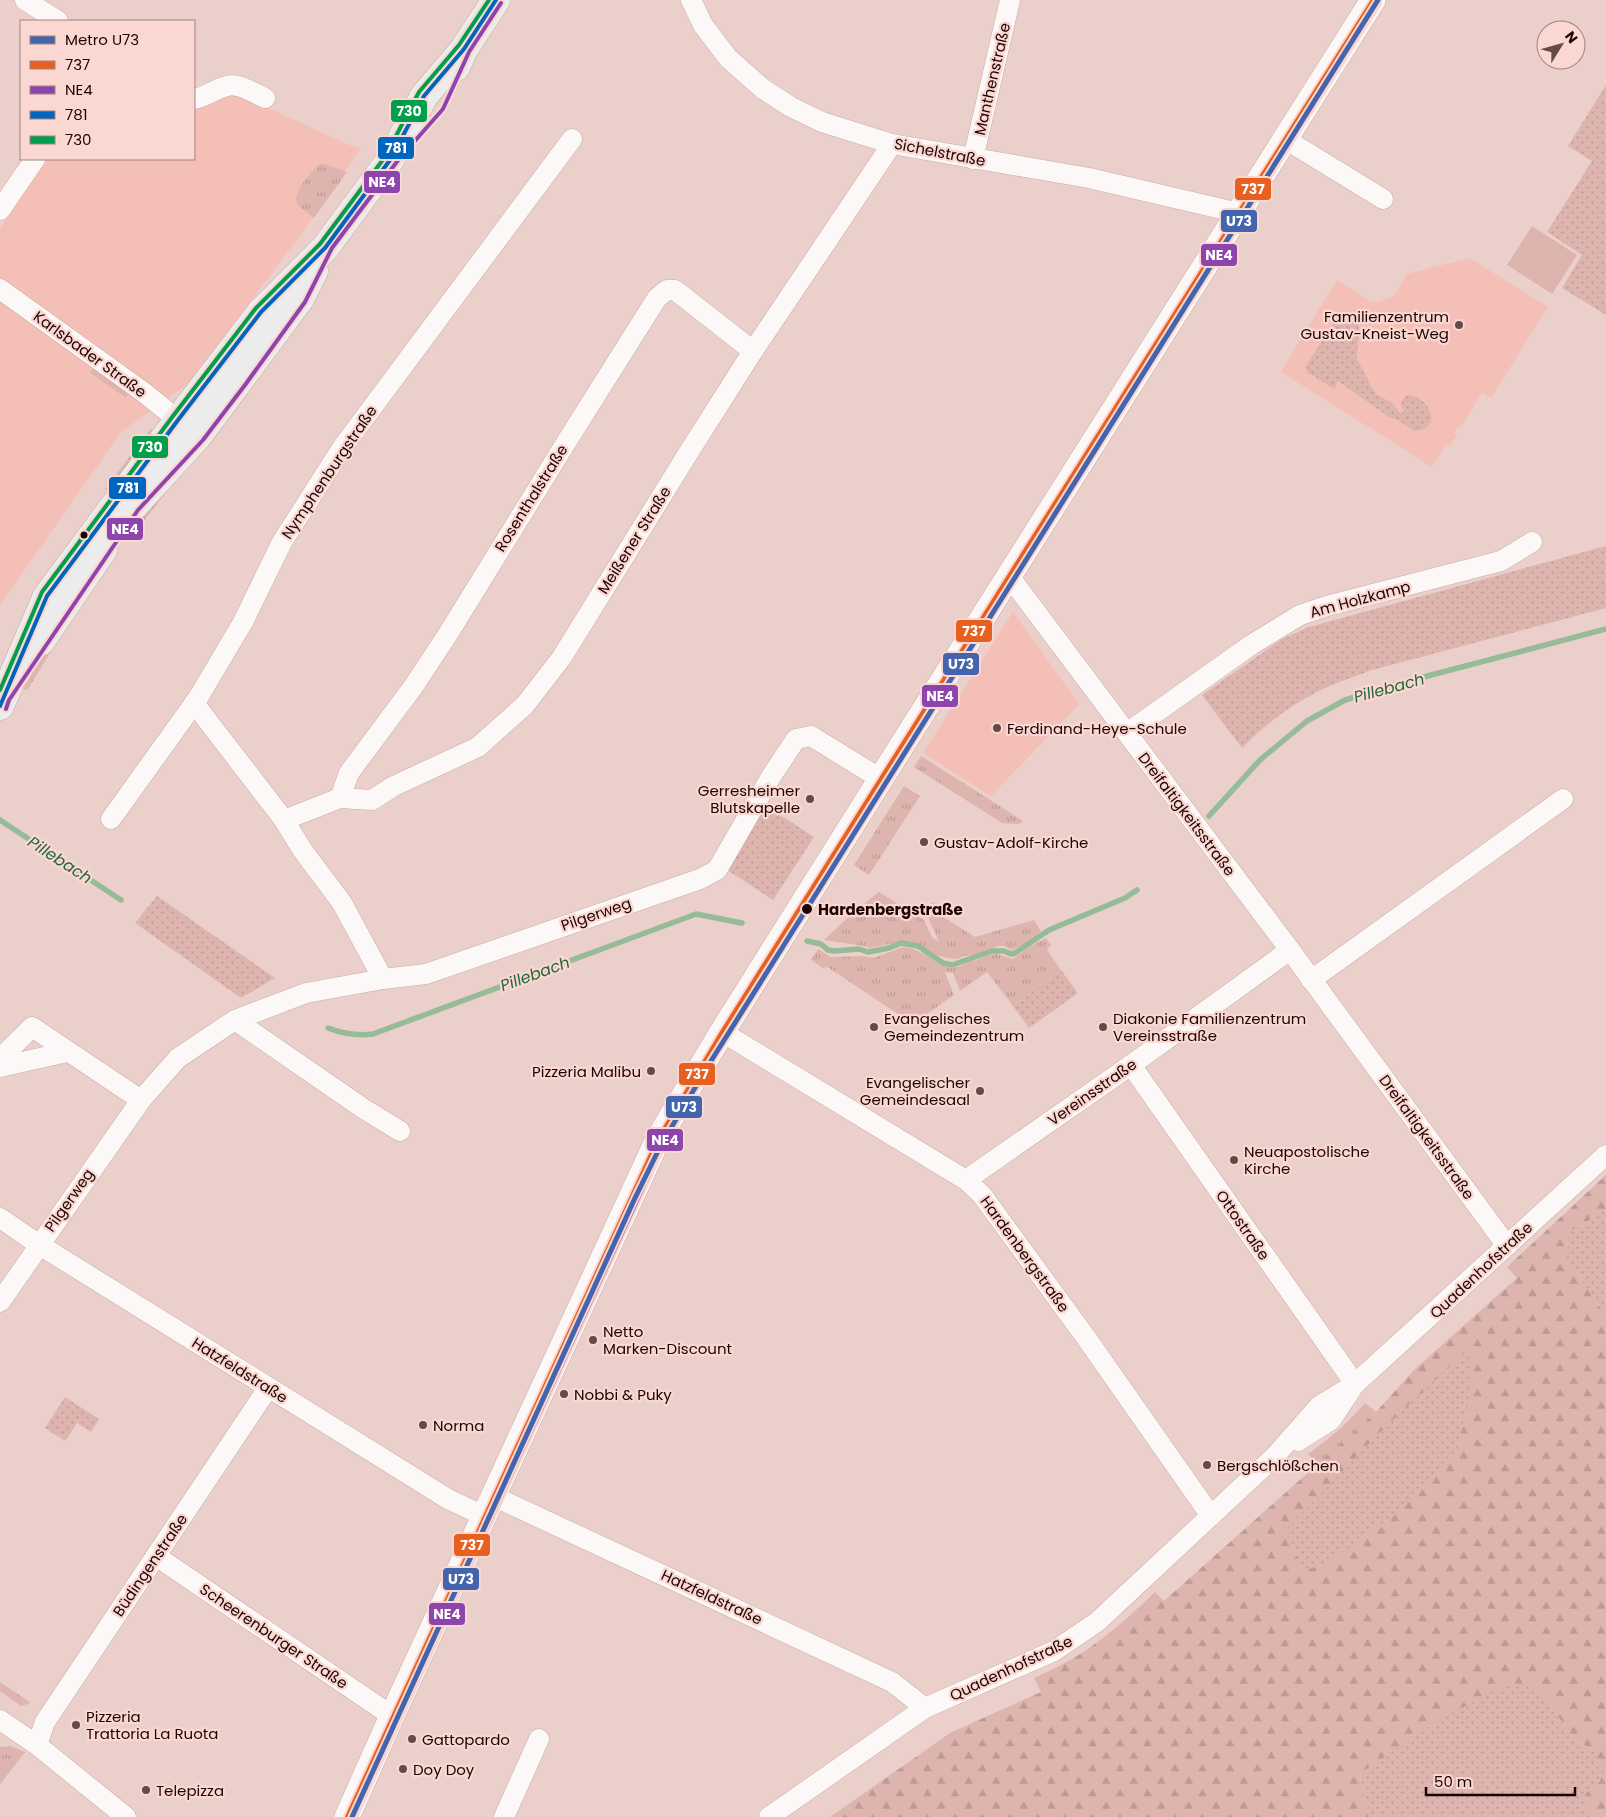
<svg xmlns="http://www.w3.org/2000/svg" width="1606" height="1817" font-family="Poppins,sans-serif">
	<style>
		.built { fill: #f4bfb6 }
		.grass { fill: url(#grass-tufts) }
		.forest { fill: url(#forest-firs) }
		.park { fill: url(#park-dots) }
		.pitch { fill: #deb5ae }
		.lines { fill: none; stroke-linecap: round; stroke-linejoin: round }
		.stream { stroke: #96bb97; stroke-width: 5.5 }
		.minor-casing { stroke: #c8aca8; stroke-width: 21 }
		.tertiary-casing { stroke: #c8aca8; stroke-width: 26 }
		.secondary-casing { stroke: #c8aca8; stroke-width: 29 }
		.minor { stroke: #fcf8f7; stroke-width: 20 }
		.tertiary { stroke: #fcf8f7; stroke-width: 25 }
		.secondary { stroke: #ececec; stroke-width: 28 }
		.bus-1-casing { stroke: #fad7d1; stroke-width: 8 }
		.bus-2-casing { stroke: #fad7d1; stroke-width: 8 }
		.bus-3-casing { stroke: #fad7d1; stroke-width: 8 }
		.bus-4-casing { stroke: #fad7d1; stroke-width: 8 }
		.bus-1 { stroke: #e76020; stroke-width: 4 }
		.bus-2 { stroke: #8e44ad; stroke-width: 4 }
		.bus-3 { stroke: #0065bd; stroke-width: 4 }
		.bus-4 { stroke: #019e4d; stroke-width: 4 }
		.metro-1-casing { stroke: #fad7d1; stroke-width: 9 }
		.metro-1 { stroke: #4465ad; stroke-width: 5 }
		.poi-dot { fill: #654a47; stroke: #fad7d1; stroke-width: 2 }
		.bus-dot { fill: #1d0301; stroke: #fad7d1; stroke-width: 2 }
		.labels { text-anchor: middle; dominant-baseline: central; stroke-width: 4.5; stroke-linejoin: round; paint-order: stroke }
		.street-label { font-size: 15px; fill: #1d0301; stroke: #fad7d1 }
		.poi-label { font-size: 15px; fill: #1d0301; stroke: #fad7d1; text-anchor: start }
		.stop-label { font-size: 15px; font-weight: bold; fill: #1d0301; stroke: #fad7d1; text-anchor: start }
		.water-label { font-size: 16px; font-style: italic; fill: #226838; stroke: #fad7d1 }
		.line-badge { stroke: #fad7d1; stroke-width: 2 }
		.badge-label { font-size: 14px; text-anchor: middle; font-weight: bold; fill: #fff }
	</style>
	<defs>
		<pattern id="grass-tufts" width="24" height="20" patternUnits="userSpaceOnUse" patternTransform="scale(1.25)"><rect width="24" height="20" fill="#deb5ae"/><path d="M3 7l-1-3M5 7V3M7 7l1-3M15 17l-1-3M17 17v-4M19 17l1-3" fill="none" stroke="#be9a94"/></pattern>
		<pattern id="forest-firs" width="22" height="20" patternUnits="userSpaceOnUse" patternTransform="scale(1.25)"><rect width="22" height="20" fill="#deb5ae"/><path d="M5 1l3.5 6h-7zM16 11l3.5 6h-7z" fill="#be9a94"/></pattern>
		<pattern id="park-dots" width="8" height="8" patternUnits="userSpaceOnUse" patternTransform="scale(1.25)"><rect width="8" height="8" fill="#deb5ae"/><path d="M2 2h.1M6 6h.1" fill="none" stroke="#be9a94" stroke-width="1.8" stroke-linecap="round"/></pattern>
	</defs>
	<rect width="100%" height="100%" fill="#ebcfca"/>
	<g class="built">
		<polygon points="231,91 349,145 361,148 313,218 190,382 121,432 0,605 0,228 48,159 194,159 194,109 215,103"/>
		<polygon points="1470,258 1548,307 1491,398 1482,392 1461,428 1458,426 1454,433 1457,435 1449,447 1446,445 1432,467 1281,372 1337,280 1372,303 1394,297 1407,274"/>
		<polygon points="1013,612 1079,704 991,796 923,753"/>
	</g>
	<g class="grass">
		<path d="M320,164H325L347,172L314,218C309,214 302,210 298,205C290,195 312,170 320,164Z"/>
		<polygon points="94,367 129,393 126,398 90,373"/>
		<polygon points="152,427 150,437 111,493 105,489"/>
		<polygon points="193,457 137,530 131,525 149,501"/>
		<polygon points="68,623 28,689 25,690 24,688 48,644"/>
		<polygon points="921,756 1023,821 1019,824 1002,823 914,767"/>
		<polygon points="904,786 920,796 869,875 854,865"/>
		<polygon points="879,892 924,920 932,937 939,942 926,913 932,902 939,906 935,912 975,937 1034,920 1041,931 1029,942 1012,950 1004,946 997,946 981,954 963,956 958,959 947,958 931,953 911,942 904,941 870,948 864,946 824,940 855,911"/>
		<polygon points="1046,938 1051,945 1047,950 1061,970 1013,1006 987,972 960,991 953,973 945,972 954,995 913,1024 826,966 824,969 811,960 818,949 831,957 862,956 874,958 903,947 913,949 924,954 942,965 951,968 961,966 968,962 977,960 988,955 997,954 1013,959 1029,947"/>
		<path d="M1365,1403L1376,1412L1318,1465L1308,1454C1329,1439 1348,1423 1365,1403Z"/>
		<polygon points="0,1682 31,1703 21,1706 0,1691"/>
		<polygon points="10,1746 25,1752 0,1784 0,1747"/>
	</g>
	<path class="forest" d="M1606,1175V1209L1581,1226L1568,1232L1567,1260L1606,1315V1817H1588L1585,1794L1600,1781L1589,1748L1574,1739L1538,1688L1386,1757L1364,1771L1360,1778L1370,1817H830L950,1733L1041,1692L1034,1678C1054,1669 1074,1659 1092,1646C1115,1630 1135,1611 1155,1592L1164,1601L1376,1412L1416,1368L1517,1278L1507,1267Z"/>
	<g class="park">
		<polygon points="1606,85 1606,315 1562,288 1582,255 1547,232 1592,161 1568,146"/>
		<path d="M1338,316L1359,322L1357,359L1375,393L1392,403L1400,413L1404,412L1401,404L1405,396C1428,392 1446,430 1414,431L1398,420L1389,417L1338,381L1334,389L1307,372L1306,366Z"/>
		<path d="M1606,546V608L1372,670C1354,677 1334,683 1317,692C1289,706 1264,726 1242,748L1202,695L1282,639L1309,627Z"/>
		<polygon points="766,806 814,837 773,900 726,869"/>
		<polygon points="157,896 275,978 241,998 135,923"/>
		<polygon points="1061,970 1078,993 1029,1028 1013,1006"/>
		<polygon points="1606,1209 1606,1315 1567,1260 1568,1232 1581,1226"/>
		<polygon points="1466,1351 1472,1379 1456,1458 1397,1513 1328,1562 1304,1571 1285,1531 1378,1434"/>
		<polygon points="65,1397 99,1419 91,1432 77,1423 65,1441 45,1428"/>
		<polygon points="1508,1684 1538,1688 1574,1739 1597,1754 1604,1770 1600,1781 1585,1794 1588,1817 1370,1817 1360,1778 1364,1771 1440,1719"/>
	</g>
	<polygon class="pitch" points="1532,226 1577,255 1552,294 1507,265"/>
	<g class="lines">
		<g class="stream">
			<polyline points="1209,816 1260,760 1307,721 1345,700 1397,684 1606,629"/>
			<polyline points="0,820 121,900"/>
			<polyline points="807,941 821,944 828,950 834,951 859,949 868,952 889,948 901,943 918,946 943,963 952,965 992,951 1004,951 1011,954 1015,953 1049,930 1125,898 1137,890"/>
			<path d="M328,1028C343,1034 357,1036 373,1034L696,914L742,923"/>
		</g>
		<defs>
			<g id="minor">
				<polyline points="25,0 58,21"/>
				<polyline points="691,0 703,25 728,58 763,89 791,107 822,122 892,144 1089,178 1239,213"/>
				<path d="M194,99C206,97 215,89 227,86C239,82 255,94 265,98"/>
				<polyline points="1285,139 1383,199"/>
				<polyline points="973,159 1010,0"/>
				<polyline points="0,210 35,159"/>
				<polyline points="0,289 142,391 178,420"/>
				<polyline points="1009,576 1290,950 1507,1246"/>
				<polyline points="194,703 284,820 303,851 342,903 383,979"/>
				<polyline points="1127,733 1251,645 1300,615 1327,606 1501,561 1532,542"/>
				<polyline points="340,798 349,773 413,687 448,634 567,441 657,298 667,290 675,290 753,351"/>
				<polyline points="111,819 198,698 243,622 282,542 342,448 572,139"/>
				<polyline points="284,820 340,798 372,800 394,786 478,747 525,705 562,657 692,447 753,351 892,144"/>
				<polyline points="1311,980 1563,799"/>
				<polyline points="235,1020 364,1109 400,1131"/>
				<polyline points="722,1032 956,1174 966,1180 982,1195 1087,1339 1211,1516"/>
				<polyline points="0,1059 32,1027 141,1100"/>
				<polyline points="1131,1065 1355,1384"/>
				<polyline points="0,1067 67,1052"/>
				<polyline points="966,1180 1131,1065 1290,950"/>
				<polyline points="0,1218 38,1244 448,1499 484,1516"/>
				<polyline points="0,1302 141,1100 178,1058 235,1020 306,993 383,979 426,974 700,879 717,870 772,775 796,739 811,736 881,779"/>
				<polyline points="1298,1441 1331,1420 1351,1390"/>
				<polyline points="493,1496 892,1682 925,1708"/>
				<polyline points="156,1556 392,1716"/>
				<polyline points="0,1720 37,1745 126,1817"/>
				<polyline points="37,1745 45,1722 268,1388"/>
				<polyline points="504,1817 539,1739"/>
				<polyline points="769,1817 925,1708 1054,1651 1097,1622 1276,1455 1319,1406 1355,1384 1606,1155"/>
			</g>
			<polyline id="tertiary" points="347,1817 392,1716 658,1139 722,1032 892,761 1373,0"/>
			<g id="secondary">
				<polyline points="456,67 464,49 496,0"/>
				<polyline points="132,508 198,436 300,299 314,271"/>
				<polyline points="40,642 103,550"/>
				<polyline points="0,706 47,596 178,420 261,312 325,248 390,160 424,96 464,49"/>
			</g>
		</defs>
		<use href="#minor" class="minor-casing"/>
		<use href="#tertiary" class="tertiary-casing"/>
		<use href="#secondary" class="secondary-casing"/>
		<use href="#minor" class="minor"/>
		<use href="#tertiary" class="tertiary"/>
		<use href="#secondary" class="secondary"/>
		<defs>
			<polyline id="bus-1" points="347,1817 658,1139 722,1032 892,761 1373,0"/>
			<g id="bus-2">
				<polyline points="6,709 9,700 138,510 203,440 245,385 305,302 332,248 399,159 443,109 469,52 501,3"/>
				<polyline points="354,1817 664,1142 727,1035 897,764 1378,3"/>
			</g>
			<polyline id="bus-3" points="0,706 47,596 178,420 261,312 325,248 390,160 424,96 464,49 496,0"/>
			<polyline id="bus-4" points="0,690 42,592 173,416 256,308 320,244 385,157 419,92 459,45 489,0"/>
		</defs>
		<use href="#bus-1" class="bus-1-casing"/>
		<use href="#bus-2" class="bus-2-casing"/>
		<use href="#bus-3" class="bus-3-casing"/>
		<use href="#bus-4" class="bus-4-casing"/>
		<use href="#bus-1" class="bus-1"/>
		<use href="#bus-2" class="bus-2"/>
		<use href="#bus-3" class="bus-3"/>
		<use href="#bus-4" class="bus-4"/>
		<defs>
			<polyline id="metro-1" points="352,1817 635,1198 662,1143 711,1061 1378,0"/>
		</defs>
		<use href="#metro-1" class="metro-1-casing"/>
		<use href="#metro-1" class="metro-1"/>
	</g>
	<g class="poi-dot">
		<circle cx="1459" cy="325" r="5"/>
		<circle cx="997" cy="728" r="5"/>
		<circle cx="810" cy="799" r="5"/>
		<circle cx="924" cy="842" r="5"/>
		<circle cx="874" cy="1027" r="5"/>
		<circle cx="1103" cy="1027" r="5"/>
		<circle cx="651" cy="1071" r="5"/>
		<circle cx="980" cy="1091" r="5"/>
		<circle cx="1234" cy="1160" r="5"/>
		<circle cx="593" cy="1340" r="5"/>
		<circle cx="564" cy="1394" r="5"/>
		<circle cx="423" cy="1425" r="5"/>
		<circle cx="1207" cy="1465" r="5"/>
		<circle cx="76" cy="1725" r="5"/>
		<circle cx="412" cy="1739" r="5"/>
		<circle cx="403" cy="1769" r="5"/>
		<circle cx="146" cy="1790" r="5"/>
	</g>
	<g class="bus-dot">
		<circle cx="84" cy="535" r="4.5"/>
		<circle cx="807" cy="909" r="6"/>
	</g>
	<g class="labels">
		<g class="street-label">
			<text transform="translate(992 79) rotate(-77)">Manthenstraße</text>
			<text transform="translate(940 152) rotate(11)">Sichelstraße</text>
			<text transform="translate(90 354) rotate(36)">Karlsbader Straße</text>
			<text transform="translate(329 472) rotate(-56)">Nymphenburgstraße</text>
			<text transform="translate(531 498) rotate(-58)">Rosenthalstraße</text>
			<text transform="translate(634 540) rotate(-58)">Meißener Straße</text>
			<text transform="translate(1360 599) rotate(-15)">Am Holzkamp</text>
			<text transform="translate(1187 814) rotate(53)">Dreifaltigkeitsstraße</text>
			<text transform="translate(596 914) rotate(-19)">Pilgerweg</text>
			<text transform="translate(1092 1092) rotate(-35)">Vereinsstraße</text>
			<text transform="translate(1427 1137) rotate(54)">Dreifaltigkeitsstraße</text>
			<text transform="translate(69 1200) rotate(-55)">Pilgerweg</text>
			<text transform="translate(1243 1225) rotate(55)">Ottostraße</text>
			<text transform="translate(1025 1254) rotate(54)">Hardenbergstraße</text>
			<text transform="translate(1481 1270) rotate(-43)">Quadenhofstraße</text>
			<text transform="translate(240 1370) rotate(32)">Hatzfeldstraße</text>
			<text transform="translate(150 1565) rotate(-56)">Büdingenstraße</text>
			<text transform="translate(712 1597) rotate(25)">Hatzfeldstraße</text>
			<text transform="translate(274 1636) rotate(34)">Scheerenburger Straße</text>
			<text transform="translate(1011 1668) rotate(-25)">Quadenhofstraße</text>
		</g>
		<g class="poi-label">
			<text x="1449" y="316" text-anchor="end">Familienzentrum<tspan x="1449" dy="17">Gustav-Kneist-Weg</tspan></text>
			<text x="1007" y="728">Ferdinand-Heye-Schule</text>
			<text x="800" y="790" text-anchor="end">Gerresheimer<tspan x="800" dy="17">Blutskapelle</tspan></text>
			<text x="934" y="842">Gustav-Adolf-Kirche</text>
			<text x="884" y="1018">Evangelisches<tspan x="884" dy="17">Gemeindezentrum</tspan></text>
			<text x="1113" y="1018">Diakonie Familienzentrum<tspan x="1113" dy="17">Vereinsstraße</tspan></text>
			<text x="641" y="1071" text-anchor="end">Pizzeria Malibu</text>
			<text x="970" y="1082" text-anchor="end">Evangelischer<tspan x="970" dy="17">Gemeindesaal</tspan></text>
			<text x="1244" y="1151">Neuapostolische<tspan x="1244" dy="17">Kirche</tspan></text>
			<text x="603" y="1331">Netto<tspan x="603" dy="17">Marken-Discount</tspan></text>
			<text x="574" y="1394">Nobbi &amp; Puky</text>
			<text x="433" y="1425">Norma</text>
			<text x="1217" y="1465">Bergschlößchen</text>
			<text x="86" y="1716">Pizzeria<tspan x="86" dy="17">Trattoria La Ruota</tspan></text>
			<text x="422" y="1739">Gattopardo</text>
			<text x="413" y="1769">Doy Doy</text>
			<text x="156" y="1790">Telepizza</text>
		</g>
		<g class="stop-label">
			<text x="818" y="909">Hardenbergstraße</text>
		</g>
		<g class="water-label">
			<text transform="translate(1389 688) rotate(-15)">Pillebach</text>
			<text transform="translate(60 860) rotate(33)">Pillebach</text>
			<text transform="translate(535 974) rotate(-20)">Pillebach</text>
		</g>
	</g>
	<g class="line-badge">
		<rect x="390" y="99" width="38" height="24" rx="5" fill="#019e4d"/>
		<rect x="377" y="136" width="38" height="24" rx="5" fill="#0065bd"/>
		<rect x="363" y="170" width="38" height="24" rx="5" fill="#8e44ad"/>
		<rect x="1234" y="177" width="38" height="24" rx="5" fill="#e76020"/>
		<rect x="1220" y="209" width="38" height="24" rx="5" fill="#4465ad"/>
		<rect x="1200" y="243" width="38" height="24" rx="5" fill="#8e44ad"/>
		<rect x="131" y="435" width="38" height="24" rx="5" fill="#019e4d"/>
		<rect x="108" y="476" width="39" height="24" rx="5" fill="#0065bd"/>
		<rect x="106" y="517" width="38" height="24" rx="5" fill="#8e44ad"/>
		<rect x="955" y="619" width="38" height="24" rx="5" fill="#e76020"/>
		<rect x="942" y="652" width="38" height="24" rx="5" fill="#4465ad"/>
		<rect x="921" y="684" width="38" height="24" rx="5" fill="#8e44ad"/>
		<rect x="678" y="1062" width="38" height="24" rx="5" fill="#e76020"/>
		<rect x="665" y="1095" width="38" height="24" rx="5" fill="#4465ad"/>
		<rect x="646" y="1128" width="38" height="24" rx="5" fill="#8e44ad"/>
		<rect x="453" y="1533" width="38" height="24" rx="5" fill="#e76020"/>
		<rect x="442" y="1567" width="38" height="24" rx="5" fill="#4465ad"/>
		<rect x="428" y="1602" width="38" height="24" rx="5" fill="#8e44ad"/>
	</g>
	<g class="badge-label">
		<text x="409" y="116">730</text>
		<text x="396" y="153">781</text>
		<text x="382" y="187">NE4</text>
		<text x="1253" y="194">737</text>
		<text x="1239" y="226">U73</text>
		<text x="1219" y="260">NE4</text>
		<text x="150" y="452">730</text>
		<text x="128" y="493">781</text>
		<text x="125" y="534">NE4</text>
		<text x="974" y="636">737</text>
		<text x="961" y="669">U73</text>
		<text x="940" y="701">NE4</text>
		<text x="697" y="1079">737</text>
		<text x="684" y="1112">U73</text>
		<text x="665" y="1145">NE4</text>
		<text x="472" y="1550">737</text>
		<text x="461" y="1584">U73</text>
		<text x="447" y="1619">NE4</text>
	</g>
	<rect x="20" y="20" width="175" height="140" fill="#fad7d1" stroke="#a2827e"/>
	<rect x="30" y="36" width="25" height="8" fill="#4465ad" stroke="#a2827e"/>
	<text x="65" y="45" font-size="15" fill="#1d0301">Metro U73</text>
	<rect x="30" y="61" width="25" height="8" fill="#e76020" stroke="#a2827e"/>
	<text x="65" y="70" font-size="15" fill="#1d0301">737</text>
	<rect x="30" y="86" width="25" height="8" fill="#8e44ad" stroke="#a2827e"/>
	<text x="65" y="95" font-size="15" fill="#1d0301">NE4</text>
	<rect x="30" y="111" width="25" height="8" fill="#0065bd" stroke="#a2827e"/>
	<text x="65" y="120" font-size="15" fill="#1d0301">781</text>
	<rect x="30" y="136" width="25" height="8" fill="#019e4d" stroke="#a2827e"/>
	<text x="65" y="145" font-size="15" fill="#1d0301">730</text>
	<g transform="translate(1561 45) rotate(53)"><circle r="24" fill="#fad7d1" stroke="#a2827e"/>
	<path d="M0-4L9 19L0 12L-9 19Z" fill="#654a47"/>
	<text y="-8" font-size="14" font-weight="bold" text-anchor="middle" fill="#1d0301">N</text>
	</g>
	<path d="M1426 1787v8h149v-8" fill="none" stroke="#1d0301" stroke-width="2.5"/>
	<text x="1434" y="1787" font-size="15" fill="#1d0301" stroke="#fad7d1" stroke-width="4" paint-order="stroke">50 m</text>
</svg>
